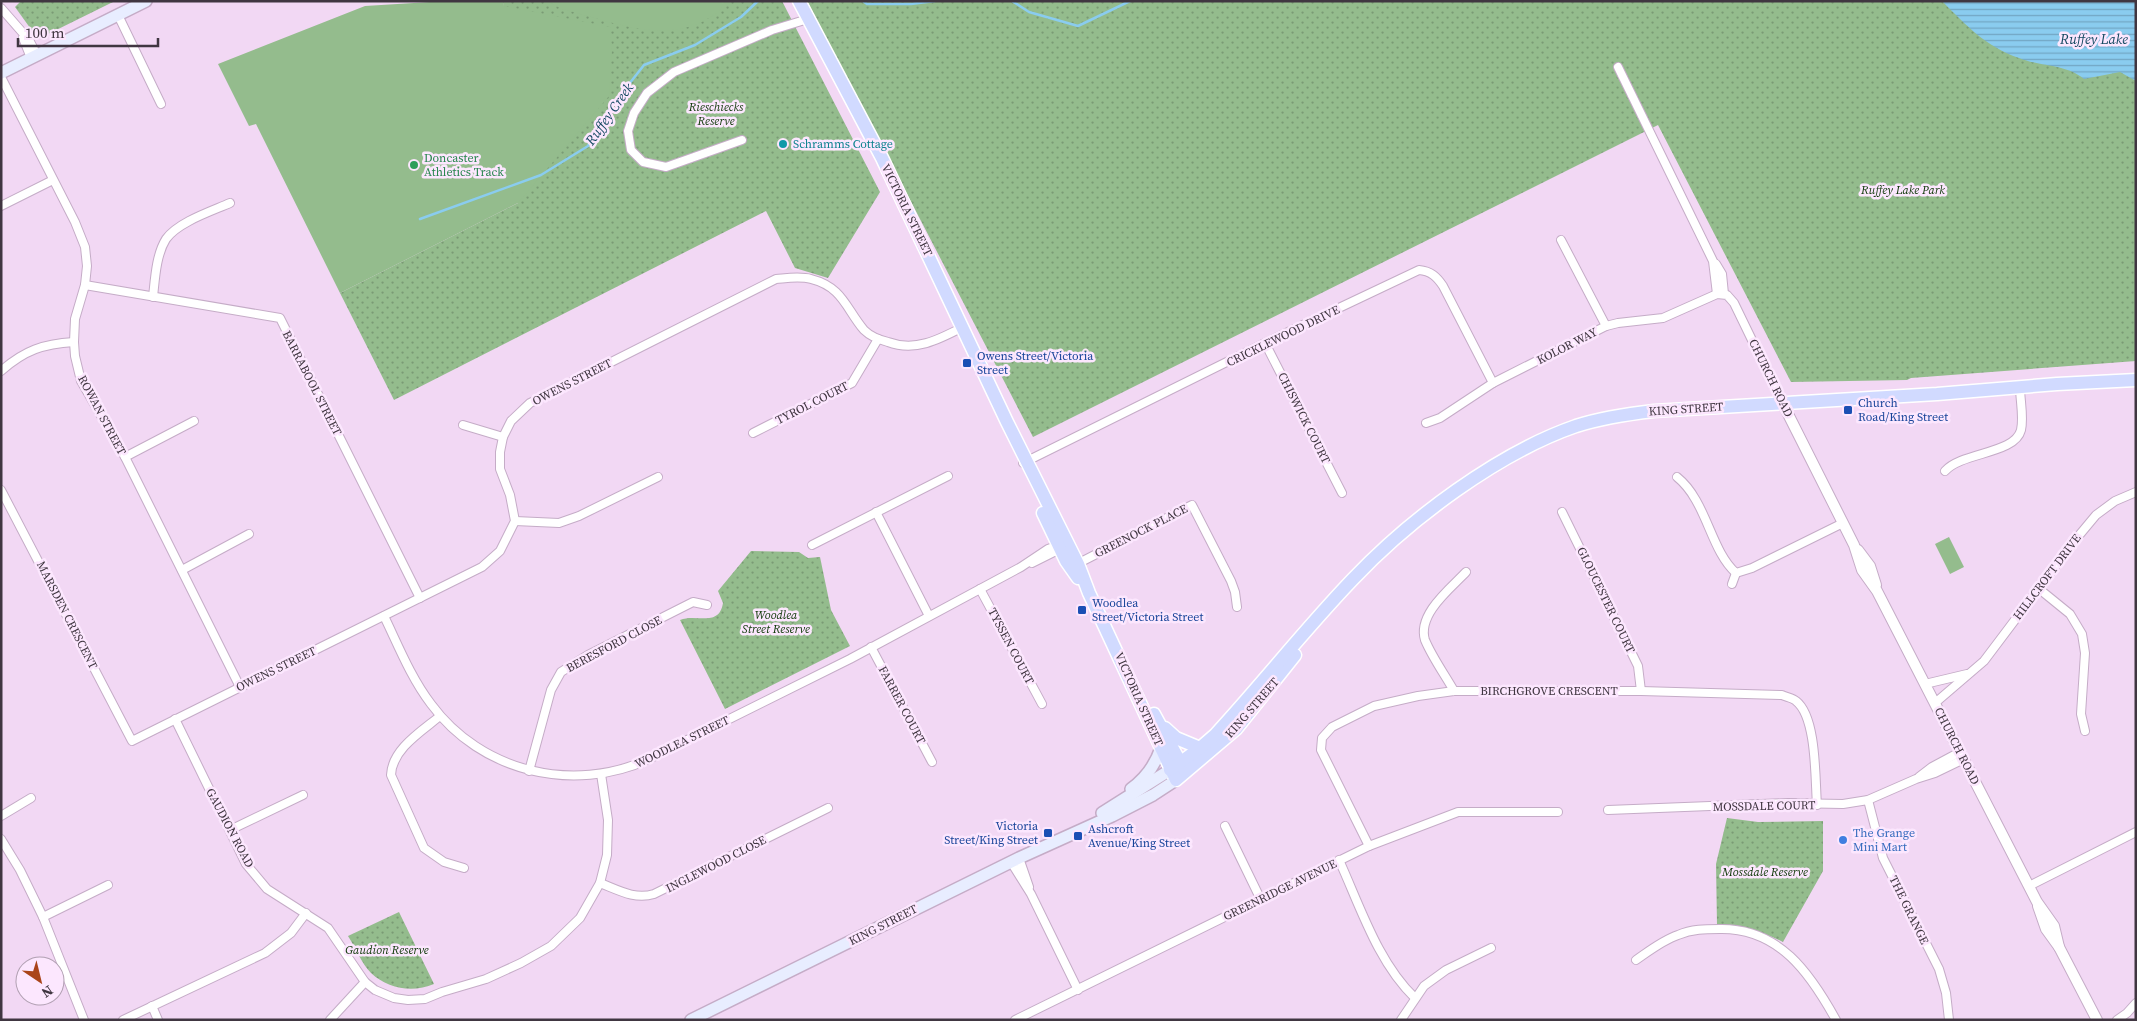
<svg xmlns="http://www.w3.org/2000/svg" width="2137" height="1021" font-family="'Source Serif 4',serif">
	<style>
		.grass { fill: url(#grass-dots) }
		.pitch { fill: #94bc8d }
		.water { fill: url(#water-rules) }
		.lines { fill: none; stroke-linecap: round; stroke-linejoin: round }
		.stream { stroke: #8accef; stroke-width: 2.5 }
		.minor-casing { stroke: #c5acc7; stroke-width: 10 }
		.tertiary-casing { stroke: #c5acc7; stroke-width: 12 }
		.secondary-casing { stroke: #c5acc7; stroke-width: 14 }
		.primary-casing { stroke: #fff; stroke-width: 15 }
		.minor { stroke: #fff; stroke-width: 8 }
		.tertiary { stroke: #fff; stroke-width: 10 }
		.secondary { stroke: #e8edff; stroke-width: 11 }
		.primary { stroke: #d1daff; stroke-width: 12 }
		.culture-dot { fill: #0f9aa8; stroke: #fce7fe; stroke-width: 2 }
		.leisure-dot { fill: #2e9e5b; stroke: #fce7fe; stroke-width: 2 }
		.transit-dot { fill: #1a4fb4; stroke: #fce7fe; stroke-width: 2 }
		.shop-dot { fill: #3f7fe0; stroke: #fce7fe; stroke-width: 2 }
		.labels { text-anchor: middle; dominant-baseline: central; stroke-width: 5; stroke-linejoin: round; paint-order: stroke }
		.park-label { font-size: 12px; font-style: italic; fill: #0b3604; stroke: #fce7fe }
		.culture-label { font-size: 12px; fill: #0d838f; stroke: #fce7fe; text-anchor: start }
		.leisure-label { font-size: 12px; fill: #27864d; stroke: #fce7fe; text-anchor: start }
		.street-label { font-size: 12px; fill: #403641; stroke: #fce7fe }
		.transit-label { font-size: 12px; fill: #164399; stroke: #fce7fe; text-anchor: start }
		.shop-label { font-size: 12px; fill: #366cbe; stroke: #fce7fe; text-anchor: start }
		.water-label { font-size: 14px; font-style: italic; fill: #134961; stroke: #fce7fe }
	</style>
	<defs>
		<pattern id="grass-dots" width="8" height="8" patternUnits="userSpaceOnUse" patternTransform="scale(1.25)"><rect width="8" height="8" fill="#94bc8d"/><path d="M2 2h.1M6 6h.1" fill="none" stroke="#7a9a75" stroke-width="1.8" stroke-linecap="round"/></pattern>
		<pattern id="water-rules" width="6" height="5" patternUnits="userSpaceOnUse" patternTransform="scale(1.25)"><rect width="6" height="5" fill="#8accef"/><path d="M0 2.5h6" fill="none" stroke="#72a6c3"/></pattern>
	</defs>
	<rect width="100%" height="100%" fill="#f2d8f4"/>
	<g class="grass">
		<polygon points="21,1 115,1 38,39 15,7"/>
		<polygon points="503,1 782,1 880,192 828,278 795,268 766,211 394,400 340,293 518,203"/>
		<polygon points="807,1 2136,1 2136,361 1911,378 1907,380 1791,382 1658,125 1033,437"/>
		<path d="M751,551L799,552L808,558L820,557L831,610L850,646L725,709L680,620C696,613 719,628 723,603L718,591Z"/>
		<path d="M1727,818L1758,822L1823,821V871L1783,942C1761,931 1741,924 1717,925L1716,864Z"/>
		<path d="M399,912L434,984C413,993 388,989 371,973C361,963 356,948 348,936Z"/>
	</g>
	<g class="pitch">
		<polygon points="446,1 503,1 504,6 610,27 612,49 609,96 518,203 340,293 256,124 249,126 218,64 365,6"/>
		<path d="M547,1H726C721,11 716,14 707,19C663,45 607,20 562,9Z"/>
		<polygon points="1949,537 1964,567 1950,574 1935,544"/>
	</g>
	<path class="water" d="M1942,1H2136V81L2120,72L2084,79C2066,64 2041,67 2019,58C1985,46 1967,26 1942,1Z"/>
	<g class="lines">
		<g class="stream">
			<polyline points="863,1 867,4 911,4 935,1"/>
			<polyline points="1012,1 1029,12 1078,26 1130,1"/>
			<polyline points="420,219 541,175 588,146 611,107 644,65 695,45 741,17 758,1"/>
		</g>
		<defs>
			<g id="minor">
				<polyline points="1,8 29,40 37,55"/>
				<polyline points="118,15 161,104"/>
				<polyline points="23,38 31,58"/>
				<polyline points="1618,67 1713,261 1717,294"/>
				<polyline points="1,77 75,222 85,247 87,266 85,285 75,319 74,342 75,356 81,381 125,457 240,687"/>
				<polyline points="742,140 666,167 643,162 631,150 628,131 634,113 647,93 674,72 772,30 808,19"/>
				<polyline points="1,206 53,180"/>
				<polyline points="1561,240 1606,326"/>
				<polyline points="1716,264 1722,274 1724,294"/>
				<polyline points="85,285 280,318 420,598"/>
				<path d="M153,297C155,279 156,255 166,239C178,222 212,211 230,203"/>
				<polyline points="1265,343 1342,493"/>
				<path d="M1,371C25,350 43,344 74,342"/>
				<polyline points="1426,423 1440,418 1493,383 1606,326 1618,323 1663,318 1717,294 1727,295 1734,303 1783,404"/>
				<polyline points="463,425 503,437"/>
				<polyline points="753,433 852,383 878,339"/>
				<polyline points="125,457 194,421"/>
				<path d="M1023,463L1265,343L1419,270C1431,271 1437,277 1443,286L1493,383"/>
				<path d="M1945,471C1962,452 2015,454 2021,430C2024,417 2020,400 2020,387"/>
				<path d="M1677,477C1707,501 1710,550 1736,573L1752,568L1843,523"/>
				<path d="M1,490L132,741L482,567L500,551L515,521L510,495L500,469V452L503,437L511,421L530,403L776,279C788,278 800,276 811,279C843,287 846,309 864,330C870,336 880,340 888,342C915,352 938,340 963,327"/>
				<polyline points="876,512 929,616"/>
				<polyline points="1562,512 1638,666 1641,691"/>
				<polyline points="515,521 559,523 579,516 658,477"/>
				<polyline points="812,545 948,476"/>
				<polyline points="1032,563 1062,548"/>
				<polyline points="1075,565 1192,505 1231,581 1235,592 1237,607"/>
				<polyline points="182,570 249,534"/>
				<polyline points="1732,584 1736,573"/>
				<polyline points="2038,588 2070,614 2082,634 2085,653 2081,714 2085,731"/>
				<polyline points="980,589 1042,704"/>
				<path d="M384,616C398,645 411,678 431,704C481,772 573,794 649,759L850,659L1021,567L1048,549L1062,544"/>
				<polyline points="871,647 932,762"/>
				<polyline points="1925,684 1967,674"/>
				<path d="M1454,691C1445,675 1432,657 1425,640C1417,614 1451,588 1466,572"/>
				<polyline points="1935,703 1984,661 2076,539 2096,515 2115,501 2136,492"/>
				<path d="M440,716C422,731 392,749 391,775L424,848L444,862L464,868"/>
				<polyline points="175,719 246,864 267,889 328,928 365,982 375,990 394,998 408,1000 425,999 442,992 486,979 521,963 551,946 580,918 600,883 607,855 608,820 601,774"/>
				<polyline points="529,771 551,690 561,672 588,655 693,602 707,605"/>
				<polyline points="1919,777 1932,767 1960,752"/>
				<polyline points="1868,800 1883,858 1939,969 1946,993 1949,1020"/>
				<polyline points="1608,810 1788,803 1843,804 1868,800 1916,779 1935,773 1964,759"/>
				<polyline points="1,816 31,798"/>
				<polyline points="1225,826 1261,900"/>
				<polyline points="230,830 303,795"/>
				<polyline points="1,839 20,870 43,917 84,1020"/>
				<path d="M1369,846L1321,750L1322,738L1332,727L1374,706L1418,696L1454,691H1641L1782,695C1786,697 1793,698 1796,701C1817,717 1815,780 1817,805"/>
				<polyline points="1019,858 1029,887"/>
				<path d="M1339,860C1360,906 1378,963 1415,998"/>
				<polyline points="1011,862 1031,894 1078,990"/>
				<path d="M600,883C618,890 635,900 654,894L828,808"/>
				<polyline points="2029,886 2136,832"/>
				<polyline points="43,917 108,885"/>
				<path d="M1636,960C1649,951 1663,940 1678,935C1692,929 1705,929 1720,929C1779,928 1810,973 1836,1020"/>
				<polyline points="152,1006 158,1020"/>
				<polyline points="123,1020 265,953 291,933 306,913"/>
				<polyline points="330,1020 365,982"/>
				<polyline points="1015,1020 1369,846 1458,812 1558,812"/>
				<polyline points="1401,1020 1424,986 1446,970 1491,948"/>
				<polyline points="2117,1020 2127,1013 2136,1003"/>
			</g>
			<g id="tertiary">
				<polyline points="1783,404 1854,545 1862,570 1877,591 2037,902 2054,926 2059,947"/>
				<polyline points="1858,550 1870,566 1876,585"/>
				<polyline points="2038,906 2046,929 2059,947 2097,1020"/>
			</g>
			<g id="secondary">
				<polyline points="1,73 146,1"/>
				<path d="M1131,789C1146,778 1155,766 1161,748"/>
				<polyline points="1102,813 1170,770"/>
				<polyline points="691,1020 1019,858 1112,816 1153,795 1176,780"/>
			</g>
			<g id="primary">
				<polyline points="799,1 882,158 1007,422 1078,564 1089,593 1176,780 1236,729 1295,655"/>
				<polyline points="1043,513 1066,561 1078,578"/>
				<polyline points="1154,714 1185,771"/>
				<polyline points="1165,728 1176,738 1200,748"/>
				<path d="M1170,770L1200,748L1215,735C1262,684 1305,629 1353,579C1410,519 1498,453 1576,426C1601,418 1627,414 1654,411L1937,394L2057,384L2136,380"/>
			</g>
		</defs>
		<use href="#minor" class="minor-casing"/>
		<use href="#tertiary" class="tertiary-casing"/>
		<use href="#secondary" class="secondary-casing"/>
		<use href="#primary" class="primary-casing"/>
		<use href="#minor" class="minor"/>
		<use href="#tertiary" class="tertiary"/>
		<use href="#secondary" class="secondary"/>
		<use href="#primary" class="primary"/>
	</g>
	<circle class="culture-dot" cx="783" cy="144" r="5"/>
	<circle class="leisure-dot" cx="414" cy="165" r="5"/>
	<g class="transit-dot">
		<rect x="962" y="358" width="10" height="10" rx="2.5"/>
		<rect x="1843" y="405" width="10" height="10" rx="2.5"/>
		<rect x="1077" y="605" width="10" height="10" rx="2.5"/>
		<rect x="1043" y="828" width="10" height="10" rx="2.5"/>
		<rect x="1073" y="831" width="10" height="10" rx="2.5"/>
	</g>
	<circle class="shop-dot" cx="1843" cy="840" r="5"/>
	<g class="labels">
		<g class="park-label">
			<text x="716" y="107">Rieschiecks<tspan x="716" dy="14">Reserve</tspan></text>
			<text x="1903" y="190">Ruffey Lake Park</text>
			<text x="776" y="615">Woodlea<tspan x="776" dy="14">Street Reserve</tspan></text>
			<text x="1765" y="872">Mossdale Reserve</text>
			<text x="387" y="950">Gaudion Reserve</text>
		</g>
		<g class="culture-label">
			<text x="793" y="144">Schramms Cottage</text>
		</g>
		<g class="leisure-label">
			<text x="424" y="158">Doncaster<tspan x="424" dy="14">Athletics Track</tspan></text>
		</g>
		<g class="street-label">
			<text transform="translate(907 210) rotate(64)">VICTORIA STREET</text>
			<text transform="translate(1283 336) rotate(-26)">CRICKLEWOOD DRIVE</text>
			<text transform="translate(1567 346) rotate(-27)">KOLOR WAY</text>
			<text transform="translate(1771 378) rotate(64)">CHURCH ROAD</text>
			<text transform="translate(572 382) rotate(-27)">OWENS STREET</text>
			<text transform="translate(312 383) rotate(63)">BARRABOOL STREET</text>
			<text transform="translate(812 403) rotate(-27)">TYROL COURT</text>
			<text transform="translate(1686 409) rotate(-4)">KING STREET</text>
			<text transform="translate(102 415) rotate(62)">ROWAN STREET</text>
			<text transform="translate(1304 418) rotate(63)">CHISWICK COURT</text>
			<text transform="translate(1141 531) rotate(-27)">GREENOCK PLACE</text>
			<text transform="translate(2047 577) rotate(-53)">HILLCROFT DRIVE</text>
			<text transform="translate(1606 600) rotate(64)">GLOUCESTER COURT</text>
			<text transform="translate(67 615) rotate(63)">MARSDEN CRESCENT</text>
			<text transform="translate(614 644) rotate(-28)">BERESFORD CLOSE</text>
			<text transform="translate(1011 646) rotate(62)">TYSSEN COURT</text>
			<text transform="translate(276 669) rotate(-26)">OWENS STREET</text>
			<text x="1549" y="691">BIRCHGROVE CRESCENT</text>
			<text transform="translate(1139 699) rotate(66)">VICTORIA STREET</text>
			<text transform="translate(902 705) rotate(62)">FARRER COURT</text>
			<text transform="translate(1252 708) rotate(-49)">KING STREET</text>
			<text transform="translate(682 742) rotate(-26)">WOODLEA STREET</text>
			<text transform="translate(1957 746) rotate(63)">CHURCH ROAD</text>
			<text transform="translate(1764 806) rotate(-1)">MOSSDALE COURT</text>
			<text transform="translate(230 828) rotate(62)">GAUDION ROAD</text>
			<text transform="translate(716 864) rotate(-27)">INGLEWOOD CLOSE</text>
			<text transform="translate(1280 890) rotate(-26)">GREENRIDGE AVENUE</text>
			<text transform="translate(1909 910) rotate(64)">THE GRANGE</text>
			<text transform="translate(883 925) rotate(-27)">KING STREET</text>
		</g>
		<g class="transit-label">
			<text x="977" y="356">Owens Street/Victoria<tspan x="977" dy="14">Street</tspan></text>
			<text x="1858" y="403">Church<tspan x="1858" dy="14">Road/King Street</tspan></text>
			<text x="1092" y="603">Woodlea<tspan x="1092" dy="14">Street/Victoria Street</tspan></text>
			<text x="1038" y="826" text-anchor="end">Victoria<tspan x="1038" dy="14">Street/King Street</tspan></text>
			<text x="1088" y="829">Ashcroft<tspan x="1088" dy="14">Avenue/King Street</tspan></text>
		</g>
		<g class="shop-label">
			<text x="1853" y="833">The Grange<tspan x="1853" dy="14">Mini Mart</tspan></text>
		</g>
		<g class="water-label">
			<text x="2094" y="39">Ruffey Lake</text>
			<text transform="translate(609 114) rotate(-55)">Ruffey Creek</text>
		</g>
	</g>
	<rect width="2137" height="1021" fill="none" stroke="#403641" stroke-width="5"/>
	<g transform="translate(40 981) rotate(145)"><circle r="24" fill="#fce7fe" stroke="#b1a0b2"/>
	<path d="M0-4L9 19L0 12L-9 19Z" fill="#aa441a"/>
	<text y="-8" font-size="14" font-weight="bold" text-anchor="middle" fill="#403641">N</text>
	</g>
	<path d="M18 38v8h140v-8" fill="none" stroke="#403641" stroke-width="2.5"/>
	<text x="25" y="38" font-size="15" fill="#403641" stroke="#fce7fe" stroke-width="4" paint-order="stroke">100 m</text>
</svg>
